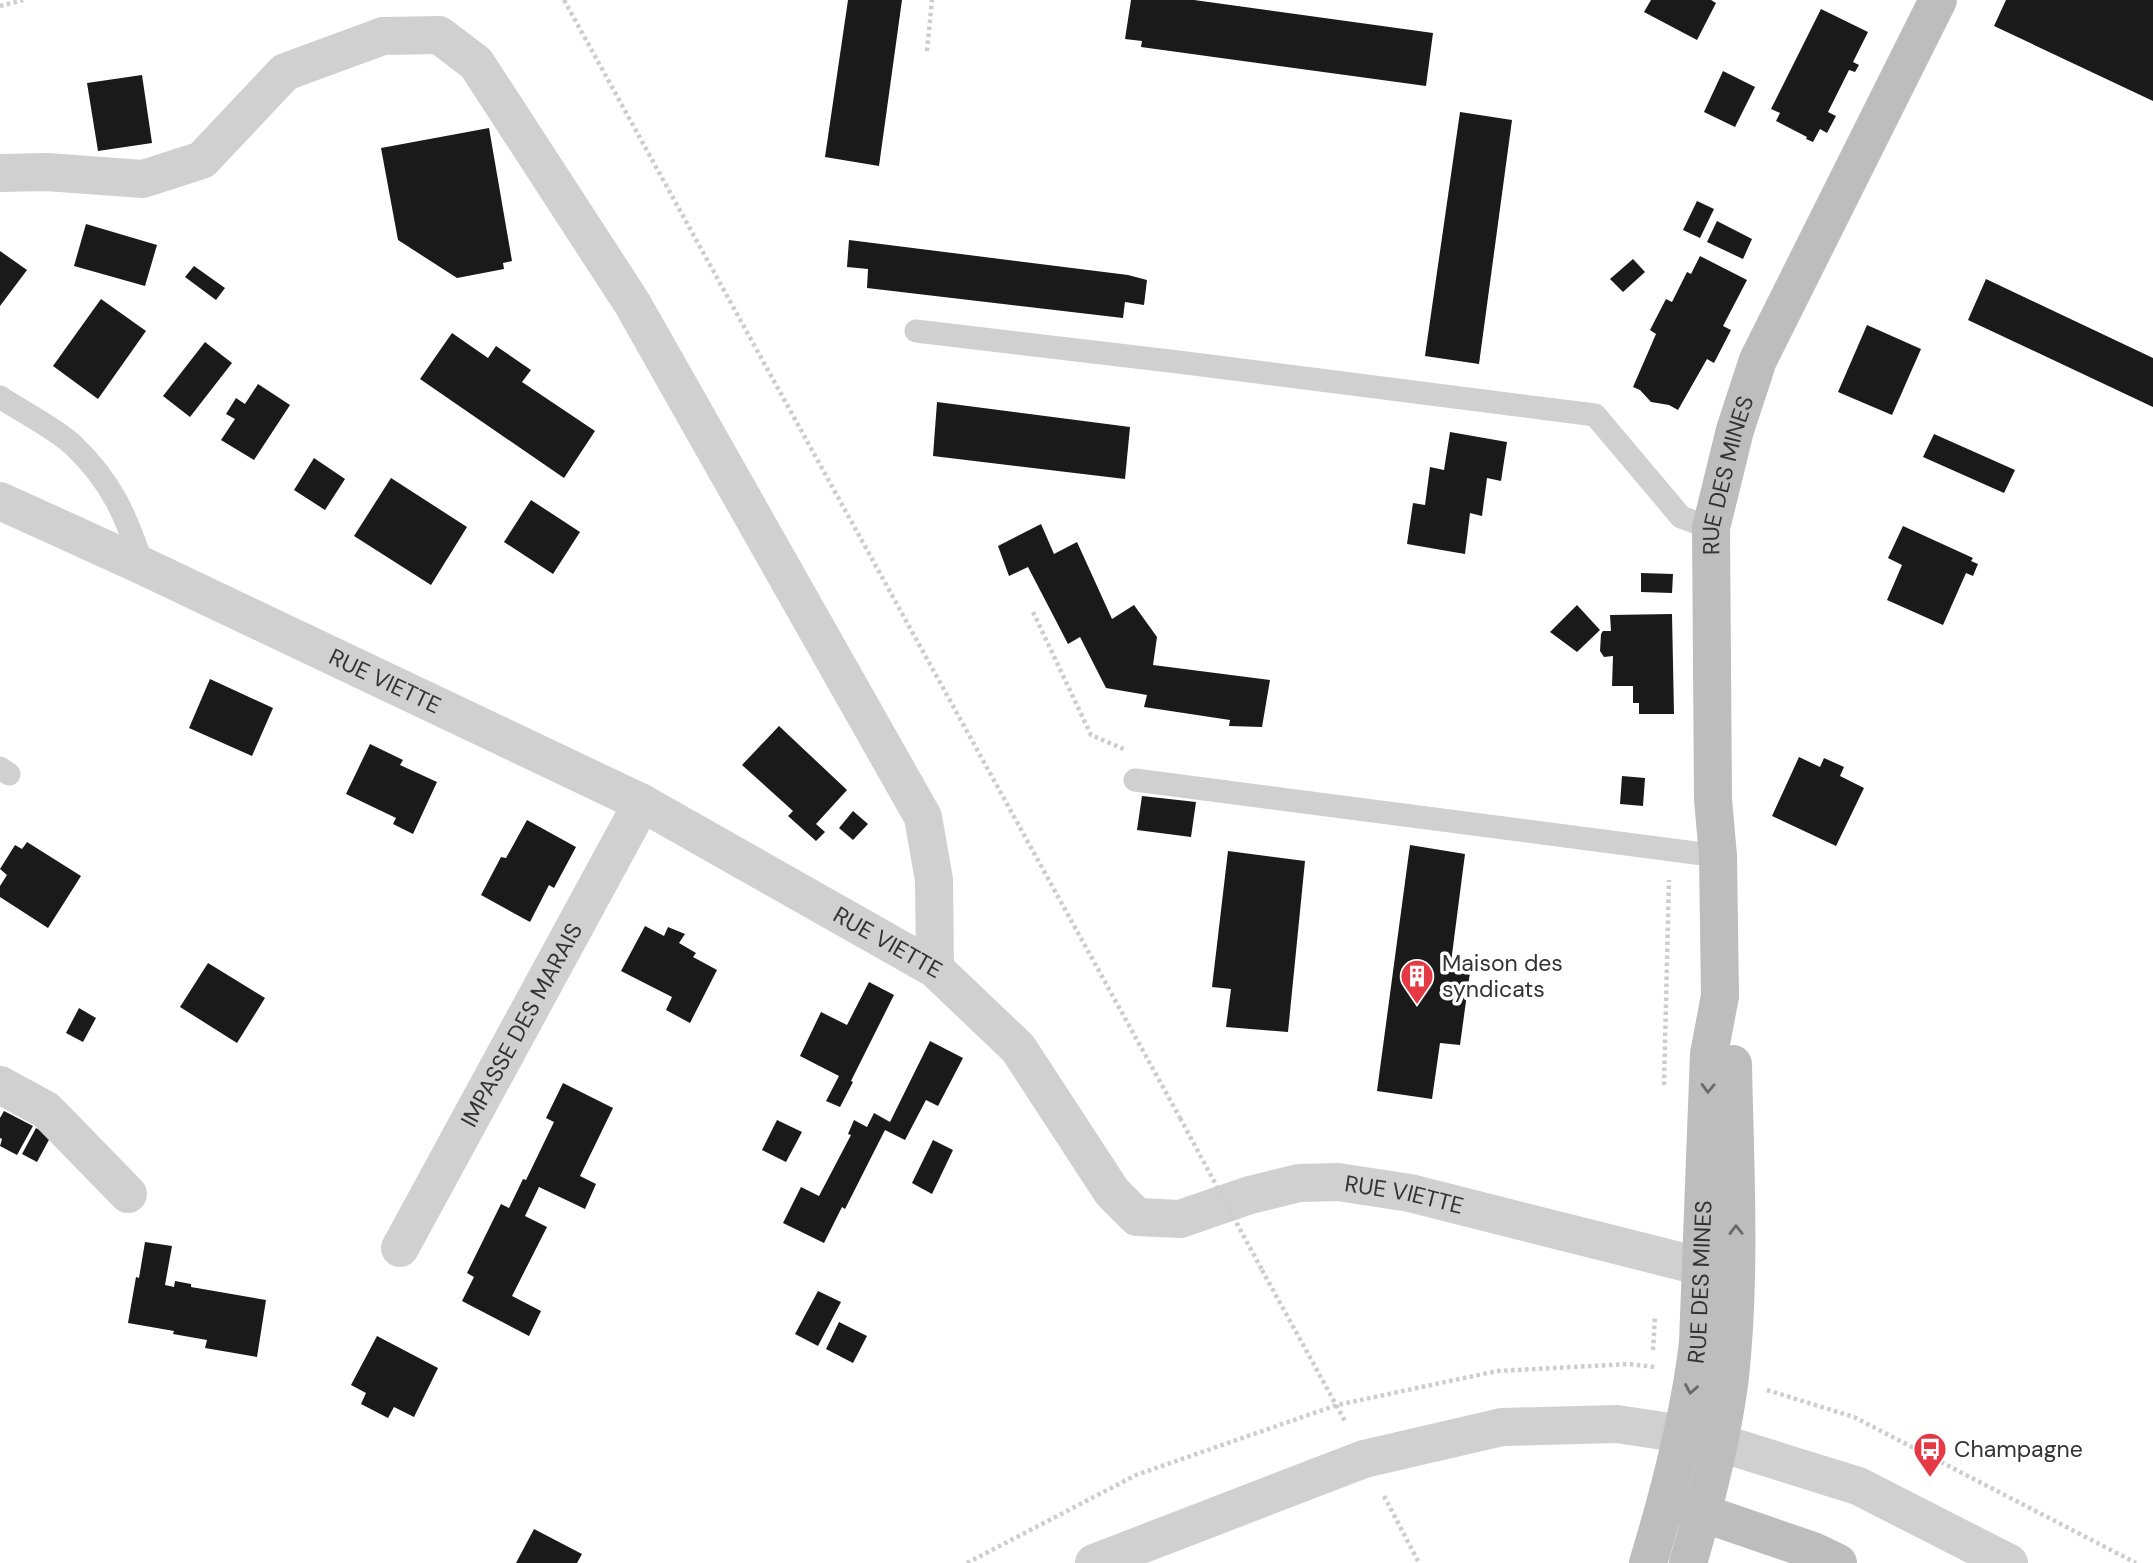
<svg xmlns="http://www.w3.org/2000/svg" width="2153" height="1563" font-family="'DM Sans',sans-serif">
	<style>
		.building { fill: #1a1a1a }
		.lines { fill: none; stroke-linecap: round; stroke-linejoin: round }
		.path { stroke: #cdcdcd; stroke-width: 4.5; stroke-dasharray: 3.5 3.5; stroke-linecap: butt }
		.lane { stroke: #d0d0d0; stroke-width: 23 }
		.street { stroke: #d0d0d0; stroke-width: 38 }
		.secondary { stroke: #bdbdbd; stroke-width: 38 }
		.path-bridge { stroke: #cdcdcd; stroke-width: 4.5; stroke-dasharray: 3.5 3.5; stroke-linecap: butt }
		.oneway { stroke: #6a6a6a }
		.labels { text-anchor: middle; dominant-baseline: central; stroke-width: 7; stroke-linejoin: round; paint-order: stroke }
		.street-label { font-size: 23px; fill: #333; stroke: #fff }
		.poi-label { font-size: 23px; fill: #333; stroke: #fff; text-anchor: start }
	</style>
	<rect width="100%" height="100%" fill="#fff"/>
	<g class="building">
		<polygon points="848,0 902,0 879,166 825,157"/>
		<polygon points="1131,0 1194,0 1433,33 1426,86 1141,47 1142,41 1125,39"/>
		<polygon points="1651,0 1711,0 1716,3 1697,40 1644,12"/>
		<polygon points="2006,0 2153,0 2153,101 1994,26"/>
		<polygon points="1821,9 1868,32 1853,62 1859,65 1855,72 1849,70 1828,112 1836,116 1827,133 1820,129 1813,142 1806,139 1807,137 1776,121 1780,113 1771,109"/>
		<polygon points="1723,71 1755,87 1735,127 1704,112"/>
		<polygon points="142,75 152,143 98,151 87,83"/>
		<polygon points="1460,112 1512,120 1479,364 1425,356"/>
		<polygon points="489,128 512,261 503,263 504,269 457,278 398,240 381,148"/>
		<polygon points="1697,201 1714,209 1700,238 1683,230"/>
		<polygon points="1717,221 1752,239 1743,259 1707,242"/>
		<polygon points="86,224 157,245 145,286 74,266"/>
		<polygon points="849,240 1128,275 1147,280 1144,305 1125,302 1123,318 867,288 868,269 847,267"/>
		<polygon points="0,251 27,270 0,306"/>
		<polygon points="1700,256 1747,280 1723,326 1731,330 1714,363 1707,359 1678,410 1669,405 1651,402 1640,390 1633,387 1656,334 1650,330 1666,299 1672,302 1687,272 1691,274"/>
		<polygon points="1633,259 1645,272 1623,292 1610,279"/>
		<polygon points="194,266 225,288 216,300 185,277"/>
		<polygon points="1986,279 2153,358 2153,407 1968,320"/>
		<polygon points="101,299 146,331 98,399 53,366"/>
		<polygon points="1867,325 1921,349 1892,415 1838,392"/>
		<polygon points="452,333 488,358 496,346 531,370 522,382 595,431 564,478 420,379"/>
		<polygon points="205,342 232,363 190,417 163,396"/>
		<polygon points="258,384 290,405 254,460 221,440 235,419 226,414 236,398 245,404"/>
		<polygon points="937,402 1130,427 1125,479 933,456"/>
		<polygon points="1450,432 1507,442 1501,481 1487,478 1482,516 1470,513 1465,554 1407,544 1413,503 1425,505 1430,467 1444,470"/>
		<polygon points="1934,434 2015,470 2004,493 1923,457"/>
		<polygon points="314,458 345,479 325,510 294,490"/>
		<polygon points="391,478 467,527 431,585 354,536"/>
		<polygon points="531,500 580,532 553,574 504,542"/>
		<polygon points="1041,524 1054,554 1077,542 1112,619 1134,605 1157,637 1153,665 1270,680 1262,727 1229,726 1230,720 1144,707 1147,695 1106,688 1080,637 1068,644 1028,567 1009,576 998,546"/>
		<polygon points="1903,526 1973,558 1971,561 1978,564 1973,576 1966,573 1943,625 1887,600 1902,565 1888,558"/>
		<polygon points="1641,573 1673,574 1672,593 1641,592"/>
		<polygon points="1577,605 1600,630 1577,652 1550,632"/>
		<polygon points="1672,614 1674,714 1639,714 1639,703 1633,703 1633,686 1612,686 1613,656 1604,657 1600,651 1601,634 1603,631 1611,631 1610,615"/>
		<polygon points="210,679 273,708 252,756 189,728"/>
		<polygon points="779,726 847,790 816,824 825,832 816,841 788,816 793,811 742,765"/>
		<polygon points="370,744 403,760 400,765 437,782 413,834 393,824 396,818 346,794"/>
		<polygon points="1799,757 1820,767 1824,758 1844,767 1840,776 1864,788 1836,846 1772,816"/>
		<polygon points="1622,776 1645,778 1643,806 1620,804"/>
		<polygon points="1142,796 1196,802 1191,837 1137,830"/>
		<polygon points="853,811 868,824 853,840 839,828"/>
		<polygon points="527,820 576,847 554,888 549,885 530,922 481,895 501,857 506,858"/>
		<polygon points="27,842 81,876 48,928 0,897 0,886 7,875 0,869 15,845 22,849"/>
		<polygon points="1410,845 1465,854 1450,970 1470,972 1460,1045 1440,1043 1432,1099 1377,1091"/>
		<polygon points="1228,851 1305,861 1288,1032 1226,1027 1231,989 1212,987"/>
		<polygon points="645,926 664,936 668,927 685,934 679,943 696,953 693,957 717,970 690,1023 666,1010 672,997 621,971"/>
		<polygon points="208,963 265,998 237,1043 180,1007"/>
		<polygon points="869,982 894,995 851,1081 853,1082 840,1107 826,1101 839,1076 800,1056 821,1012 847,1025"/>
		<polygon points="79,1008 96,1018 83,1042 66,1033"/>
		<polygon points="930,1041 963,1058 938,1106 926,1100 905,1140 885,1130 845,1209 842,1207 824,1243 783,1223 801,1187 819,1196 851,1135 848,1134 854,1120 867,1127 874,1113 890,1122"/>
		<polygon points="563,1083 613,1108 580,1176 596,1184 585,1209 539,1187 525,1216 547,1227 512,1296 541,1311 529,1336 462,1301 474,1277 467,1273 501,1204 509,1208 523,1179 526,1180 554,1122 546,1118"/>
		<polygon points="4,1111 33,1126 17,1155 0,1146 2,1139 0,1138 0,1118"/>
		<polygon points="777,1120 802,1132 786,1162 762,1150"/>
		<polygon points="36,1128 51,1136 37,1162 22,1154"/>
		<polygon points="933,1140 953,1150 932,1194 912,1183"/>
		<polygon points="145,1242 172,1246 165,1285 174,1287 175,1281 191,1284 191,1287 266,1300 257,1357 205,1348 207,1340 173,1334 174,1331 128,1323 136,1277 139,1278"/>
		<polygon points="818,1291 841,1302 818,1346 795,1334"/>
		<polygon points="839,1322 867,1336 853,1363 826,1349"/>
		<polygon points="377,1336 438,1368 414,1417 394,1407 388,1418 361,1404 366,1393 351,1385"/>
		<polygon points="534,1529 582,1554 577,1563 516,1563"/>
	</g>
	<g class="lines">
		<g class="path">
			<polyline points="564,0 1180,1118"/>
			<polyline points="0,6 23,0"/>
			<polyline points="927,51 932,0"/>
			<polyline points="1033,612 1091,735 1126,750"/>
			<polyline points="1664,1085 1669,880"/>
			<polyline points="1262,1270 1346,1423"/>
			<polyline points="1653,1350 1655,1317"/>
			<polyline points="1767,1390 1854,1417 2136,1563"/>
			<polyline points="1384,1496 1419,1563"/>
			<polyline points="967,1563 1136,1475 1337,1405 1497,1371 1629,1364 1655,1367"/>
		</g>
		<g class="lane">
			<polyline points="916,331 1178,362 1595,415 1681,517 1711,528"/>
			<path d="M0,397C21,411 55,428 73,445C112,482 126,516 143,566"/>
			<polyline points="0,768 9,774"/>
			<polyline points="1135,780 1718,856"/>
		</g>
		<g class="street">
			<polyline points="0,173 47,172 143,179 202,160 285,72 383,36 439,35 476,63 632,303 923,817 934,880 935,969"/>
			<path id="s1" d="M0,501L143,566L642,803L935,969L1018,1048L1112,1192L1137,1217L1180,1219L1250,1195L1299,1183L1338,1182L1410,1193L1683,1262L1734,1267"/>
			<polyline points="0,1085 46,1110 128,1194"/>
			<path id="s2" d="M400,1248L642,803"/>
			<polyline points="1094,1563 1364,1459 1502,1427 1617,1424 1683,1434 1720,1443 1858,1486 2009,1563"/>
		</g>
		<g class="secondary">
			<polyline points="1679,1505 1813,1551 1838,1563"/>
			<path id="s3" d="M1648,1563C1670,1491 1689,1418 1698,1343L1709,1054L1720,996L1718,856L1713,799L1711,528L1735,430L1758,360L1938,0"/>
			<path d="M1688,1563C1706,1502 1722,1440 1730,1377C1741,1273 1735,1168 1733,1064"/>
		</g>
		<polyline class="path-bridge" points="1180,1118 1262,1270"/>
	</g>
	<defs><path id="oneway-chevron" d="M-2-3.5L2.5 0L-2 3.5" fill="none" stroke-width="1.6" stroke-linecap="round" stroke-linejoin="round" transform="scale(1.75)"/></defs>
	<g class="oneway">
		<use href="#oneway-chevron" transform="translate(1708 1088) rotate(92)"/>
		<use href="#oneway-chevron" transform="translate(1736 1230) rotate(-91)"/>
		<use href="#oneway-chevron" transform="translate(1691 1389) rotate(100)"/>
	</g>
	<defs>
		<symbol id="building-pin" viewBox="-11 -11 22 30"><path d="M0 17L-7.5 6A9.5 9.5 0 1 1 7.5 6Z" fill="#e63946" stroke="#fff"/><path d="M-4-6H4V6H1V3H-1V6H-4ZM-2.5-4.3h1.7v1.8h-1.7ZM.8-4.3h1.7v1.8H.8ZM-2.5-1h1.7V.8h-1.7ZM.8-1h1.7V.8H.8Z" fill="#fff"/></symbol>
		<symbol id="bus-pin" viewBox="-11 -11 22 30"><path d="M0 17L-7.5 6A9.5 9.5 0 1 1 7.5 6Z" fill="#e63946" stroke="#fff"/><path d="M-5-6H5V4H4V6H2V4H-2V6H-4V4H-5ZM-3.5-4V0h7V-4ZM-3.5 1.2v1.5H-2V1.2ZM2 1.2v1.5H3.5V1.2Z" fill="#fff"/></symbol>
	</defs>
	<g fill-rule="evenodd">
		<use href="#building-pin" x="1398" y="957" width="38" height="52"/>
		<use href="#bus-pin" x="1911" y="1430" width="38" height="52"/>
	</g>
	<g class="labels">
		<g class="street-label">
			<text stroke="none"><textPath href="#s3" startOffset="1097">RUE DES MINES</textPath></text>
			<text stroke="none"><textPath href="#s1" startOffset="425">RUE VIETTE</textPath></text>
			<text stroke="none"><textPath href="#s1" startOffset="992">RUE VIETTE</textPath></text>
			<text stroke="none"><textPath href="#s2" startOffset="254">IMPASSE DES MARAIS</textPath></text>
			<text stroke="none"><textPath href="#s1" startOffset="1642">RUE VIETTE</textPath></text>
			<text stroke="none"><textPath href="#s3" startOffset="287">RUE DES MINES</textPath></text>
		</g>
		<g class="poi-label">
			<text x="1442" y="963">Maison des<tspan x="1442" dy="26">syndicats</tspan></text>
			<text x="1954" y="1449">Champagne</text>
		</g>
	</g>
</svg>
